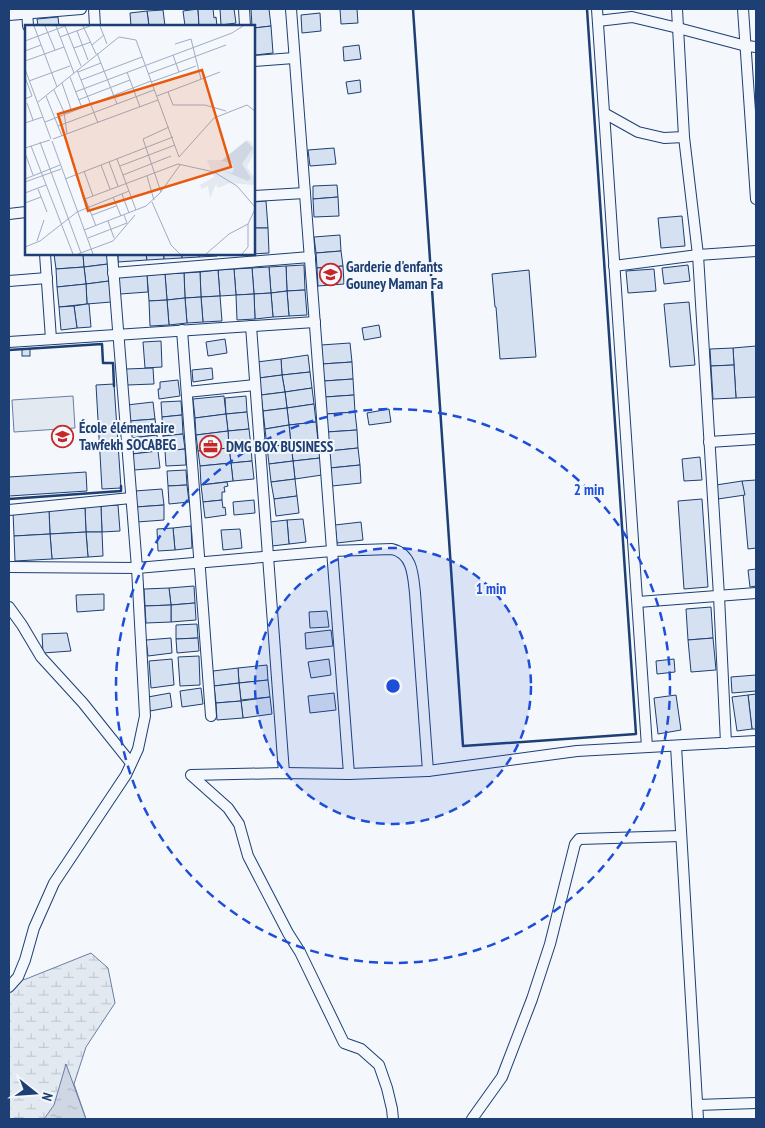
<svg xmlns="http://www.w3.org/2000/svg" width="765" height="1128" font-family="'PT Sans Narrow',sans-serif">
	<style>
		.wetland { fill: url(#wetland-marsh); stroke: #687fa3 }
		.pitch { fill: #e3e9f0; stroke: #687fa3 }
		.water { fill: url(#water-ripples); stroke: #687fa3 }
		.building { fill: #d5e0f0; stroke: #1d3f73 }
		.lines { fill: none; stroke-linecap: round; stroke-linejoin: round }
		.street-casing { stroke: #1d3f73; stroke-width: 12 }
		.street { stroke: #f4f7fb; stroke-width: 10 }
		.wall { stroke: #1d3f73; stroke-width: 2.5 }
		.ring { fill: none; stroke: #1d4ed8; stroke-width: 2.5; stroke-dasharray: 9 6 }
		.labels { text-anchor: middle; dominant-baseline: central; stroke-width: 4; stroke-linejoin: round; paint-order: stroke }
		.poi-label { font-size: 15px; font-weight: bold; fill: #1d3f73; stroke: #f4f7fb; text-anchor: start }
		.inset-road { fill: none; stroke: #9eadc5; stroke-width: 1 }
		.view { fill: #e8590c; fill-opacity: 0.15; stroke: #e8590c; stroke-width: 2.5 }
		.inset-edge { fill: none; stroke: #1d3f73; stroke-width: 2.5 }
		.centre { fill: #1d4ed8; stroke: #f4f7fb; stroke-width: 2.5 }
		.ring-label { font-size: 15px; text-anchor: middle; font-weight: bold; fill: #1d4ed8; stroke: #f4f7fb; stroke-width: 4; stroke-linejoin: round; paint-order: stroke }
	</style>
	<defs>
		<pattern id="wetland-marsh" width="20" height="14" patternUnits="userSpaceOnUse" patternTransform="scale(1.25)"><rect width="20" height="14" fill="#e3e9f0"/><path d="M1 5h8M5 5V1M11 12h8M15 12V8" fill="none" stroke="#c2c9d1"/></pattern>
		<pattern id="water-ripples" width="26" height="14" patternUnits="userSpaceOnUse" patternTransform="scale(1.25)"><rect width="26" height="14" fill="#cfd7e4"/><path d="M2 4q2-2 4 0t4 0M15 11q2-2 4 0t4 0" fill="none" stroke="#b1bac7"/></pattern>
	</defs>
	<rect width="100%" height="100%" fill="#f4f7fb"/>
	<polygon class="wetland" points="91,953 108,968 115,1003 86,1047 74,1084 86,1119 9,1119 9,983 26,979"/>
	<polygon class="pitch" points="73,396 75,428 14,432 12,400"/>
	<polygon class="water" points="66,1064 86,1119 44,1119 54,1105"/>
	<g class="building">
		<polygon points="198,9 199,26 185,26 183,11"/>
		<polygon points="198,9 213,9 214,18 216,17 217,26 199,26"/>
		<polygon points="220,9 234,9 236,23 221,25"/>
		<polygon points="251,9 269,9 271,26 254,28 254,26 252,26"/>
		<polygon points="340,9 357,9 358,23 341,24"/>
		<polygon points="163,10 165,26 149,26 147,11"/>
		<polygon points="147,11 149,26 131,26 130,13"/>
		<polygon points="320,13 321,31 302,33 301,15"/>
		<polygon points="58,17 59,26 38,26 37,19"/>
		<polygon points="271,26 273,53 255,55 254,28"/>
		<polygon points="359,45 361,59 344,61 343,47"/>
		<polygon points="360,80 361,92 348,94 346,82"/>
		<polygon points="334,148 336,164 310,166 308,150"/>
		<polygon points="337,185 338,197 313,199 313,186"/>
		<polygon points="338,197 339,216 314,217 313,199"/>
		<polygon points="266,201 268,228 254,228 254,202"/>
		<polygon points="682,216 685,246 661,248 658,218"/>
		<polygon points="254,228 268,228 269,253 252,254 254,254"/>
		<polygon points="340,235 341,251 316,253 314,237"/>
		<polygon points="341,251 343,266 317,268 316,253"/>
		<polygon points="54,254 83,254 84,267 56,269"/>
		<polygon points="83,254 107,254 108,264 84,267"/>
		<polygon points="118,254 146,254 147,260 118,262"/>
		<polygon points="146,254 164,254 164,259 147,260"/>
		<polygon points="164,254 182,254 182,258 164,259"/>
		<polygon points="182,254 199,254 199,257 182,258"/>
		<polygon points="199,254 217,254 217,256 199,257"/>
		<polygon points="108,264 109,281 86,284 84,267"/>
		<polygon points="304,265 305,290 287,291 286,266"/>
		<polygon points="688,265 690,281 664,284 662,268"/>
		<polygon points="286,266 287,291 271,293 269,267"/>
		<polygon points="343,266 344,284 318,286 317,268"/>
		<polygon points="84,267 86,284 57,287 56,269"/>
		<polygon points="269,267 271,293 254,294 252,268"/>
		<polygon points="252,268 254,294 236,295 234,269"/>
		<polygon points="234,269 236,295 220,296 218,270"/>
		<polygon points="654,269 656,291 628,293 626,271"/>
		<polygon points="218,270 220,296 201,297 200,272"/>
		<polygon points="529,270 536,357 500,359 496,307 495,307 492,274"/>
		<polygon points="200,272 201,297 185,298 184,273"/>
		<polygon points="184,273 185,298 167,300 165,274"/>
		<polygon points="165,274 167,300 149,301 147,275"/>
		<polygon points="147,275 148,292 120,294 119,277"/>
		<polygon points="109,281 111,302 87,304 86,284"/>
		<polygon points="86,284 87,304 59,307 57,287"/>
		<polygon points="305,290 307,315 289,316 287,291"/>
		<polygon points="287,291 289,316 273,317 271,293"/>
		<polygon points="271,293 273,317 255,319 254,294"/>
		<polygon points="254,294 255,319 237,320 236,295"/>
		<polygon points="220,296 222,321 203,322 201,297"/>
		<polygon points="201,297 203,322 187,323 185,298"/>
		<polygon points="185,298 187,323 169,325 167,300"/>
		<polygon points="167,300 169,325 150,326 149,301"/>
		<polygon points="689,302 695,365 670,367 664,304"/>
		<polygon points="87,304 89,304 91,327 77,328 74,306"/>
		<polygon points="74,306 77,328 61,330 59,307"/>
		<polygon points="379,325 381,337 364,340 362,328"/>
		<polygon points="225,339 227,353 208,356 206,342"/>
		<polygon points="161,341 162,367 145,368 143,342"/>
		<polygon points="350,343 352,362 322,364 321,345"/>
		<polygon points="756,346 756,397 736,398 733,348"/>
		<polygon points="733,348 734,365 711,366 710,349"/>
		<rect x="22" y="349" width="8" height="7"/>
		<polygon points="308,355 310,372 282,375 281,359"/>
		<polygon points="281,359 282,375 259,378 257,362"/>
		<polygon points="352,362 353,379 324,381 322,364"/>
		<polygon points="734,365 736,398 713,399 711,366"/>
		<polygon points="153,368 154,384 127,385 126,369"/>
		<polygon points="212,368 213,379 193,382 192,370"/>
		<polygon points="310,372 312,388 285,392 282,375"/>
		<polygon points="282,375 285,392 261,395 259,378"/>
		<polygon points="353,379 354,395 325,397 324,381"/>
		<polygon points="178,380 180,396 159,399 158,389 160,389 160,382"/>
		<polygon points="114,384 121,488 102,489 96,385"/>
		<polygon points="312,388 314,404 287,408 285,392"/>
		<polygon points="285,392 287,408 263,411 261,395"/>
		<polygon points="354,395 355,412 326,414 325,397"/>
		<polygon points="224,396 226,414 195,418 193,399"/>
		<polygon points="246,396 247,412 226,414 225,398"/>
		<polygon points="181,401 182,415 162,417 161,402"/>
		<polygon points="153,402 155,419 129,421 127,405"/>
		<polygon points="314,404 316,422 289,425 287,408"/>
		<polygon points="287,408 289,425 265,429 263,411"/>
		<polygon points="389,409 391,422 369,425 367,413"/>
		<polygon points="247,412 249,429 228,431 226,414"/>
		<polygon points="355,412 357,430 327,432 326,414"/>
		<polygon points="226,414 228,431 196,435 195,418"/>
		<polygon points="182,415 183,434 163,436 162,417"/>
		<polygon points="155,419 157,435 131,438 129,421"/>
		<polygon points="316,422 318,441 291,444 289,425"/>
		<polygon points="289,425 291,444 267,447 265,429"/>
		<polygon points="249,429 251,446 229,448 228,431"/>
		<polygon points="357,430 358,448 329,451 327,432"/>
		<polygon points="228,431 229,448 198,451 196,435"/>
		<polygon points="183,434 185,449 165,451 163,436"/>
		<polygon points="157,435 158,451 132,454 131,438"/>
		<polygon points="318,441 320,458 293,461 291,444"/>
		<polygon points="291,444 293,461 269,464 267,447"/>
		<polygon points="251,446 252,461 231,463 229,448"/>
		<polygon points="229,448 231,463 200,466 198,451"/>
		<polygon points="358,448 360,465 330,468 329,451"/>
		<polygon points="185,449 186,465 166,466 165,451"/>
		<polygon points="158,451 160,468 134,470 132,454"/>
		<polygon points="700,457 702,480 684,481 682,459"/>
		<polygon points="320,458 322,475 295,479 293,461"/>
		<polygon points="252,461 254,479 233,481 231,463"/>
		<polygon points="293,461 295,479 271,482 269,464"/>
		<polygon points="231,463 233,481 201,485 200,466"/>
		<polygon points="360,465 361,483 332,486 330,468"/>
		<polygon points="186,470 187,485 168,486 167,471"/>
		<polygon points="86,472 87,491 9,496 9,477"/>
		<polygon points="295,479 297,496 274,499 271,482"/>
		<polygon points="756,480 756,548 748,549 742,481"/>
		<polygon points="742,481 745,495 718,499 716,485"/>
		<polygon points="227,482 228,486 224,487 225,492 222,492 222,500 203,502 201,485"/>
		<polygon points="187,485 189,502 169,504 168,486"/>
		<polygon points="162,489 164,505 136,507 135,491"/>
		<polygon points="297,496 299,513 276,516 274,499"/>
		<polygon points="702,499 708,587 684,589 678,501"/>
		<polygon points="222,500 223,508 225,507 226,515 205,518 203,502"/>
		<polygon points="254,500 255,513 234,515 233,502"/>
		<polygon points="118,505 120,531 102,532 101,506"/>
		<polygon points="164,505 164,520 137,522 136,507"/>
		<polygon points="101,506 102,532 86,532 85,507"/>
		<polygon points="85,508 86,532 50,534 49,510"/>
		<polygon points="49,510 50,534 14,536 13,512"/>
		<polygon points="303,519 306,542 289,544 287,520"/>
		<polygon points="287,520 289,544 272,546 270,522"/>
		<polygon points="361,522 363,540 337,543 335,525"/>
		<polygon points="191,526 192,548 175,550 173,528"/>
		<polygon points="173,528 175,550 158,551 157,529"/>
		<polygon points="240,529 242,548 223,550 221,530"/>
		<polygon points="86,532 102,532 103,556 88,557"/>
		<polygon points="86,532 88,557 52,559 50,534"/>
		<polygon points="50,534 52,559 15,561 14,536"/>
		<polygon points="756,569 756,586 750,587 748,570"/>
		<polygon points="194,586 195,603 171,605 169,588"/>
		<polygon points="169,588 171,605 145,606 144,589"/>
		<polygon points="104,594 104,610 77,612 76,595"/>
		<polygon points="195,603 196,620 171,622 171,605"/>
		<polygon points="171,605 171,622 146,623 145,606"/>
		<polygon points="711,607 713,638 688,640 686,609"/>
		<polygon points="327,611 329,627 310,628 309,612"/>
		<polygon points="197,624 198,638 176,639 176,625"/>
		<polygon points="331,630 333,646 306,649 305,633"/>
		<polygon points="67,633 71,651 43,653 42,634"/>
		<polygon points="171,638 172,653 148,656 146,640"/>
		<polygon points="198,638 199,651 177,653 176,639"/>
		<polygon points="713,638 716,670 691,672 688,640"/>
		<polygon points="199,656 200,685 180,686 178,657"/>
		<polygon points="172,659 174,685 151,688 149,661"/>
		<polygon points="329,659 331,675 311,678 308,662"/>
		<polygon points="674,659 675,672 657,674 656,661"/>
		<polygon points="267,665 268,680 239,683 238,668"/>
		<polygon points="238,668 239,683 214,686 213,671"/>
		<polygon points="756,675 756,691 732,693 731,677"/>
		<polygon points="268,680 270,697 241,700 239,683"/>
		<polygon points="239,683 241,701 216,703 214,686"/>
		<polygon points="201,688 203,704 182,707 180,691"/>
		<polygon points="170,693 172,707 150,711 148,697"/>
		<polygon points="334,693 336,710 310,713 308,696"/>
		<polygon points="756,694 756,729 752,729 748,695"/>
		<polygon points="676,695 681,730 658,734 654,698"/>
		<polygon points="748,695 752,729 737,731 732,697"/>
		<polygon points="270,697 272,714 243,718 241,701"/>
		<polygon points="241,701 243,718 217,720 216,703"/>
	</g>
	<g class="lines">
		<defs>
			<g id="street">
				<polyline points="27,9 28,26"/>
				<polyline points="94,9 95,26"/>
				<polyline points="244,9 245,26"/>
				<polyline points="291,9 349,774"/>
				<polyline points="597,9 647,747"/>
				<polyline points="677,9 684,137 698,255 719,596 726,743"/>
				<polyline points="743,9 756,199"/>
				<polyline points="9,15 81,9"/>
				<polyline points="598,21 632,17 678,28 746,46 756,47"/>
				<polyline points="254,61 294,58"/>
				<polyline points="604,113 638,132 664,138 684,137"/>
				<polyline points="254,196 305,193"/>
				<polyline points="9,214 26,212"/>
				<polyline points="45,254 51,339"/>
				<polyline points="614,266 698,255 756,251"/>
				<polyline points="113,273 310,257"/>
				<polyline points="9,281 47,278"/>
				<polyline points="251,326 284,773"/>
				<polyline points="182,330 211,716"/>
				<polyline points="9,342 315,322"/>
				<polyline points="187,392 255,385"/>
				<polyline points="709,442 756,439"/>
				<polyline points="9,510 131,498"/>
				<path d="M9,567L137,568L332,551L392,549C413,554 413,576 415,593L428,771"/>
				<polyline points="638,602 756,593"/>
				<polyline points="9,607 22,625 41,657 83,703 131,763"/>
				<polyline points="676,746 698,1119"/>
				<polyline points="9,987 18,977 25,960 34,928 54,883 126,775 138,749 145,716 137,568 112,254"/>
				<polyline points="697,1105 756,1103"/>
				<polyline points="393,1119 392,1109 387,1088 379,1065 361,1049 344,1043 300,952 288,933 248,856 239,824 228,808 191,775 284,773 349,774 428,771 577,751 756,741"/>
				<polyline points="472,1119 502,1077 532,999 550,944 575,844 579,839 681,836"/>
			</g>
		</defs>
		<use href="#street" class="street-casing"/>
		<use href="#street" class="street"/>
		<g class="wall">
			<polyline points="413,9 463,746 636,734 587,9"/>
			<polyline points="9,350 102,344 103,363 113,363 114,386"/>
			<polyline points="9,499 121,491 121,486"/>
		</g>
	</g>
	<circle cx="393" cy="686" r="138" fill="#1d4ed8" fill-opacity=".12"/>
	<g class="ring">
		<circle cx="393" cy="686" r="138"/>
		<circle cx="393" cy="686" r="277"/>
	</g>
	<defs>
		<symbol id="school-ring" viewBox="-11 -11 22 22"><circle r="9.5" fill="#f4f7fb" stroke="#c62828" stroke-width="1.5"/><path d="M0-5L7-2L0 1L-7-2ZM-4 1L0 2.5L4 1V4Q0 6-4 4Z" fill="#c62828"/></symbol>
		<symbol id="office-ring" viewBox="-11 -11 22 22"><circle r="9.5" fill="#f4f7fb" stroke="#c62828" stroke-width="1.5"/><path d="M-6-3h4V-5.5h4V-3h4V5H-6ZM-1-4.5V-3h2v-1.5ZM-6 0V1H6V0Z" fill="#c62828"/></symbol>
	</defs>
	<g fill-rule="evenodd">
		<use href="#school-ring" x="318" y="262" width="25" height="25"/>
		<use href="#school-ring" x="50" y="424" width="25" height="25"/>
		<use href="#office-ring" x="198" y="434" width="25" height="25"/>
	</g>
	<g class="labels">
		<g class="poi-label">
			<text x="346" y="266">Garderie d'enfants<tspan x="346" dy="17">Gouney Maman Fa</tspan></text>
			<text x="79" y="427">École élémentaire<tspan x="79" dy="17">Tawfekh SOCABEG</tspan></text>
			<text x="226" y="446">DMG BOX BUSINESS</text>
		</g>
	</g>
	<g transform="translate(25 25)">
		<rect width="230" height="230" fill="#f4f7fb"/>
		<path d="M222,115L226,117L230,126L222,142L230,154V160L205,158L193,163L191,159L185,173L183,161L177,164L175,160L189,152L182,135H198Z" fill="#e3e9f0"/>
		<path d="M221,116L228,123L217,139L226,153L223,156L196,145L207,148L209,144L207,138L196,136Z" fill="#cfd7e4"/>
		<path class="inset-road" d="M9,1L32,62M20,1L30,25M31,1L49,48M40,1L56,41M58,1L71,29M75,1L82,19M52,6L63,35M35,12L65,1M0,16L40,1M150,19L166,14L176,54M67,20L79,10M49,23L66,17M0,26L16,20M72,28L92,79M148,30L154,47M0,36L39,22M0,44L26,114M52,45L73,98M53,47L76,38M102,47L115,82M123,49L201,20M0,52L7,71L0,74M45,52L57,83M56,55L117,32M4,56L45,41M126,57L171,41M37,58L47,87M29,65L39,87L42,109M50,67L207,8L218,1M143,67L148,80H180L201,86M21,71L37,111M132,71L195,47M53,75L105,55M13,77L94,12L111,15L154,132L189,93L222,80L230,86M2,78L8,95M20,97L126,56M0,98L18,92M33,101L129,65M28,114L133,75M27,116L68,229M15,117L56,228M6,121L48,229M0,123L25,115M0,128L8,150M92,134L111,185M84,137L93,161M76,140L85,164M95,141L150,120M59,146L68,171M51,150L71,201M98,150L146,131M122,151L129,175M0,154L35,140M40,154L148,112M0,157L36,144M13,164L22,187M136,167L118,114L144,102M0,168L21,160M97,169L104,188M88,172L96,191M60,174L153,139L189,147L212,161L230,182M127,177L146,220L155,229M0,178L16,172M67,190L91,181M83,196L89,213M59,205L121,181L135,168L155,140M63,213L102,198L99,190M12,216L19,195M0,222L15,216L52,187L104,166M53,229L88,216L110,190M181,229L204,209L223,199L230,184M217,229L223,222V199"/>
		<path class="view" d="M177,45L206,142L63,186L33,89Z"/>
		<rect width="230" height="230" class="inset-edge"/>
	</g>
	<circle cx="393" cy="686" r="8" class="centre"/>
	<g class="ring-label">
		<text x="589" y="495">2 min</text>
		<text x="491" y="594">1 min</text>
	</g>
	<rect width="765" height="1128" fill="none" stroke="#1d3f73" stroke-width="20"/>
	<g transform="translate(35 1093) rotate(107)" stroke="#f4f7fb" stroke-width="4" paint-order="stroke">
	<path d="M0-4L9 19L0 12L-9 19Z" fill="#1d3f73"/>
	<text y="-8" font-size="14" font-weight="bold" text-anchor="middle" fill="#1d3f73">N</text>
	</g>
</svg>
